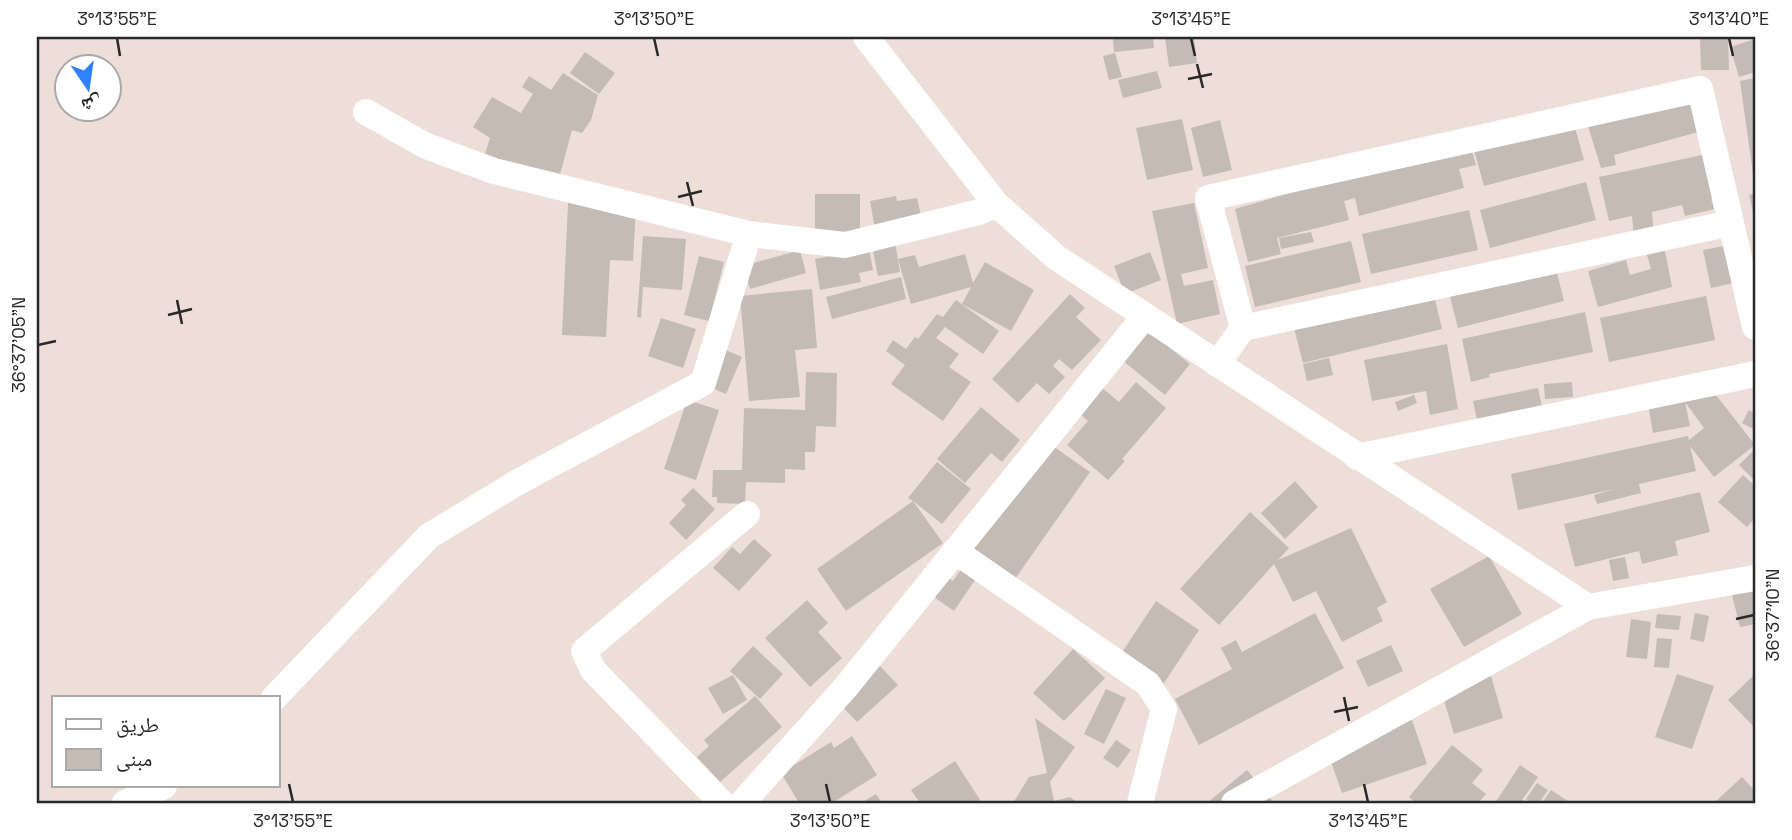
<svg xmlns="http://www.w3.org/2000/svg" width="1792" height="840" font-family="'Space Grotesk','Noto Naskh Arabic',sans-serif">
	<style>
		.building { fill: #c3bbb4 }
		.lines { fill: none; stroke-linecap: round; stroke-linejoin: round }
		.minor { stroke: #fff; stroke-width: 26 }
		.ticks { fill: none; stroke: #282828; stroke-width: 2.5 }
		.neatline { fill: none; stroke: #282828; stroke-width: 2.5 }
		.ticks-label { font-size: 18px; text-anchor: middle; fill: #282828 }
	</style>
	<rect width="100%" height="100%" fill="#eddfd8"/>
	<g class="building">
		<polygon points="1134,37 1153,37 1154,48 1114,52 1113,39"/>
		<polygon points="1165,37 1194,37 1197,63 1169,67"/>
		<polygon points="1700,37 1728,37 1729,70 1701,70"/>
		<polygon points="1755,39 1755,72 1739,77 1730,47"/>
		<polygon points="585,52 615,73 599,94 570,73"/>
		<polygon points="1115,53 1122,77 1109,80 1103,56"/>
		<polygon points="1157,71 1162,88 1123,98 1118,80"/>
		<polygon points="563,73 598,95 591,120 582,133 572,130 558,182 483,160 490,138 473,127 492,97 521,113 533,94 522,87 529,76 551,90"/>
		<polygon points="1755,78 1755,181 1754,181 1740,81"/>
		<polygon points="1693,98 1702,131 1614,155 1616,165 1601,168 1588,126"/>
		<polygon points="1182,119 1193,170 1147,180 1136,128"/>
		<polygon points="1220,120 1232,170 1203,177 1191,128"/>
		<polygon points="1574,124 1584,160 1484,186 1474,150"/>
		<polygon points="1469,141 1476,165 1459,169 1464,188 1359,216 1355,198 1344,201 1349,220 1277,238 1281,254 1248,262 1235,209"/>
		<polygon points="1707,154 1716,198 1711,199 1714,209 1685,216 1682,205 1652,212 1654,236 1634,237 1632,216 1609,221 1599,177"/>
		<polygon points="1586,182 1596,220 1490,248 1480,210"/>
		<polygon points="1755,193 1755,217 1754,217 1749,195"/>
		<polygon points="815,194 860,194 860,234 815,235"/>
		<polygon points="896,196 897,201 917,198 922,221 875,229 870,201"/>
		<polygon points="568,203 636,206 633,261 610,260 606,337 562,335"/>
		<polygon points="1194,203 1208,268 1181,274 1184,286 1213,280 1220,314 1177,324 1152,211"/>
		<polygon points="1469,210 1478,250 1371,274 1362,234"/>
		<polygon points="1311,232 1314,242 1281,249 1279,238"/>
		<polygon points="643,236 686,239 682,290 643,287 641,318 637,317"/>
		<polygon points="1351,241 1361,282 1255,307 1245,266"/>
		<polygon points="895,242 900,272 878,276 872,246"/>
		<polygon points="1730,245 1738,282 1711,288 1703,250"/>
		<polygon points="869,249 873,270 859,273 861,282 820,290 815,259"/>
		<polygon points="800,250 806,273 750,289 743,266"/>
		<polygon points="1665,251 1672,287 1598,307 1588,271 1626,260 1630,275 1651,269 1647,255"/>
		<polygon points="1150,252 1161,280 1125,294 1114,266"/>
		<polygon points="965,254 973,283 985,262 1034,290 1011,331 962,304 971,287 911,304 898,259 915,255 919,267"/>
		<polygon points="699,256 724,262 709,321 684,315"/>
		<polygon points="1555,265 1564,301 1458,328 1449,293"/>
		<polygon points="901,277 906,299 832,319 826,297"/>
		<polygon points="812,289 817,348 795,350 800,397 749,401 740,296"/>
		<polygon points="1070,294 1085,308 1076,317 1101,340 1072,370 1059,359 1053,366 1065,377 1049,394 1037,383 1018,403 992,379"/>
		<polygon points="1434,295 1442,329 1303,363 1294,328"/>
		<polygon points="1706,296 1715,340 1609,362 1600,318"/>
		<polygon points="956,300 999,331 983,354 945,327 936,338 959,354 949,367 971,382 943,421 891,384 905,365 886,351 893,340 906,349 915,337 918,339 937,314 943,317"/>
		<polygon points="1585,312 1593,352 1489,374 1490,377 1471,382 1462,339"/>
		<polygon points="661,318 696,329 683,368 648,356"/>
		<polygon points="1146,329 1190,364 1165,395 1122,360"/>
		<polygon points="1447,344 1458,409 1430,415 1426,391 1372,401 1364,360"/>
		<polygon points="721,348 742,357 726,394 705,385"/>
		<polygon points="1329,358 1333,375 1307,381 1303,364"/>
		<polygon points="806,372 837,373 836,427 816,426 815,452 805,452 805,470 785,469 785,483 746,482 745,504 717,503 717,497 712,497 713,470 742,470 744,408 805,410"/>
		<polygon points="1136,382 1166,408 1122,459 1125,461 1108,480 1067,445 1088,421 1078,412 1101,387 1119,402"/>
		<polygon points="1572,382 1573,397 1545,399 1544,384"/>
		<polygon points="1709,386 1755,445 1714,477 1690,446 1696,471 1639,484 1641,493 1597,504 1594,495 1614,489 1518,510 1511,474 1688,436 1689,440 1704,428 1685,402 1690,426 1653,433 1648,404"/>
		<polygon points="1538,388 1542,407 1477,420 1473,401"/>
		<polygon points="1414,395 1417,403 1398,411 1395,402"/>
		<polygon points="687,400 719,410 696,480 664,469"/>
		<polygon points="981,407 1020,440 1002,462 991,453 965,483 937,459"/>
		<polygon points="1749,410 1755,414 1755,430 1742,423"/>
		<polygon points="1050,444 1090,472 1015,579 966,546"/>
		<polygon points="1755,449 1755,481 1739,465"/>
		<polygon points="937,462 971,489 942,524 913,501 943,543 846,611 817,569 913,501 908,498"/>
		<polygon points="1743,475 1755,486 1755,518 1747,527 1718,502"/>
		<polygon points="1295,481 1318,507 1285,539 1261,513"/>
		<polygon points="693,488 715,509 686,540 669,523 686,505 681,500"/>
		<polygon points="1700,492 1710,532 1675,541 1678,555 1642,564 1639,551 1575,567 1564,524"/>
		<polygon points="1250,512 1289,548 1278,560 1351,528 1387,602 1377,608 1383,621 1342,642 1316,591 1293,602 1274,564 1219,625 1180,589"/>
		<polygon points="754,539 772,555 739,591 713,568 732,547 740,554"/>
		<polygon points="1489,556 1522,614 1464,647 1430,589"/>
		<polygon points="1625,557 1629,578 1613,581 1609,560"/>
		<polygon points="965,564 979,574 954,611 931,595 945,576 953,581"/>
		<polygon points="1755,581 1755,624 1740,627 1730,587"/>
		<polygon points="807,600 828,623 818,632 842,658 810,687 765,638"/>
		<polygon points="1156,601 1199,630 1160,689 1117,660"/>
		<polygon points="1315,613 1344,668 1199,745 1175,699 1232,669 1221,648 1236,640 1242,652"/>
		<polygon points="1695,613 1709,616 1704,642 1690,639"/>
		<polygon points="1657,614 1681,616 1679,630 1655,628"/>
		<polygon points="1631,619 1651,622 1647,659 1626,657"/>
		<polygon points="1657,638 1672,639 1669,668 1654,667"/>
		<polygon points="1391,645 1403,671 1368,687 1356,661"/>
		<polygon points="753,646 783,674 760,699 730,671"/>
		<polygon points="1073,649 1105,678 1064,721 1033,693"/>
		<polygon points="880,666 898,685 857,722 839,703"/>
		<polygon points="1677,674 1714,686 1692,749 1655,737"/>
		<polygon points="1755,674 1755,728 1728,700"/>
		<polygon points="733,675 747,700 723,714 708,688"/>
		<polygon points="1491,676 1503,718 1454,734 1441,690"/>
		<polygon points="1106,689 1126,698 1104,744 1084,734"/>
		<polygon points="755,696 782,727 720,782 697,757 709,746 704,740"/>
		<polygon points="1035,718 1075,747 1050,782 1054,801 1070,797 1078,803 1013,803 1029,777 1047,773"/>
		<polygon points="1412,720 1427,764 1342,793 1323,739"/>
		<polygon points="852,736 877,775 832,803 799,803 781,773 831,742 834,748"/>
		<polygon points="1116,740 1131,750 1118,768 1103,758"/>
		<polygon points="1452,745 1483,770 1472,783 1486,794 1478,803 1416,803 1409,797"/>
		<polygon points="955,761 982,803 920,803 911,790"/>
		<polygon points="1520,765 1538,777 1522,800 1527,803 1495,803"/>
		<polygon points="1247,770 1274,803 1207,803"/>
		<polygon points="1742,777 1755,791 1755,803 1714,803"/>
		<polygon points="1537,783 1548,790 1539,803 1533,803 1526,799"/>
		<polygon points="1551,790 1571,803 1542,803"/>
		<polygon points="876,794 882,803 861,803"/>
	</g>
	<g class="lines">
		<g class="minor">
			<polyline points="866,37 996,204 1057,258 1588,607"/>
			<polyline points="366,112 426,146 494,171 749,234 845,245 979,212 996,204"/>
			<polyline points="1243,328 1731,223"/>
			<polyline points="1217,364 1243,328 1208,198 1700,89 1755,327"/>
			<polyline points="1357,457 1755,374"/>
			<polyline points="955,551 1148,684 1164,709 1140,803"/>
			<polyline points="274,698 429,536 518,482 703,383 749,234"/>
			<polyline points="125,803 164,786"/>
			<polyline points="722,803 593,670 584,651 747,514"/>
			<polyline points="742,803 846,687 1144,317"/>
			<polyline points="1234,803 1588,607 1755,578"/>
		</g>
	</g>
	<path class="ticks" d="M117,38L120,56M654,38L658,56M1191,38L1195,56M1729,38L1733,56M1197,64L1203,88M1188,79L1212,74M687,182L693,206M678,197L702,191M177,300L182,324M168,315L192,309M38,345L56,341M1736,619L1754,615M1344,697L1349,721M1334,712L1358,707M289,784L293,802M826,784L830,802M1364,784L1368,802"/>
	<rect width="1792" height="840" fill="none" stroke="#ffffff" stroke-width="77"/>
	<rect x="52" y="696" width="228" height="91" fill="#ffffff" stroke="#a9a9a9" stroke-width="2"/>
	<rect x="66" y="719" width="35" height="10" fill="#ffffff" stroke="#a9a9a9" stroke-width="2"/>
	<text x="116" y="732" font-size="21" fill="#282828">طريق</text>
	<rect x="66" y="749" width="35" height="21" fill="#c3bbb4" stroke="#a9a9a9" stroke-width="2"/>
	<text x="116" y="766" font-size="21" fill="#282828">مبنى</text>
	<g transform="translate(88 88) rotate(167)"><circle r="33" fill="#ffffff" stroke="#a9a9a9" stroke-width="2"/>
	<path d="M0-5L12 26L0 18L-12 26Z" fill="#3281ff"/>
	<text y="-10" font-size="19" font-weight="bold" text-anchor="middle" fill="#282828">ش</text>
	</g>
	<rect x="38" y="38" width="1716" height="764" class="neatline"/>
	<g class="ticks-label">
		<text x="117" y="25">3°13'55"E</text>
		<text x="654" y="25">3°13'50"E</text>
		<text x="1191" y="25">3°13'45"E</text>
		<text x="1729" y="25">3°13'40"E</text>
		<text transform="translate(19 345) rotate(-90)" y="6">36°37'05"N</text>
		<text transform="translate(1773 615) rotate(-90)" y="6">36°37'10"N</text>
		<text x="293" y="827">3°13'55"E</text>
		<text x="830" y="827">3°13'50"E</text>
		<text x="1368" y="827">3°13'45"E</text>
	</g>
</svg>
